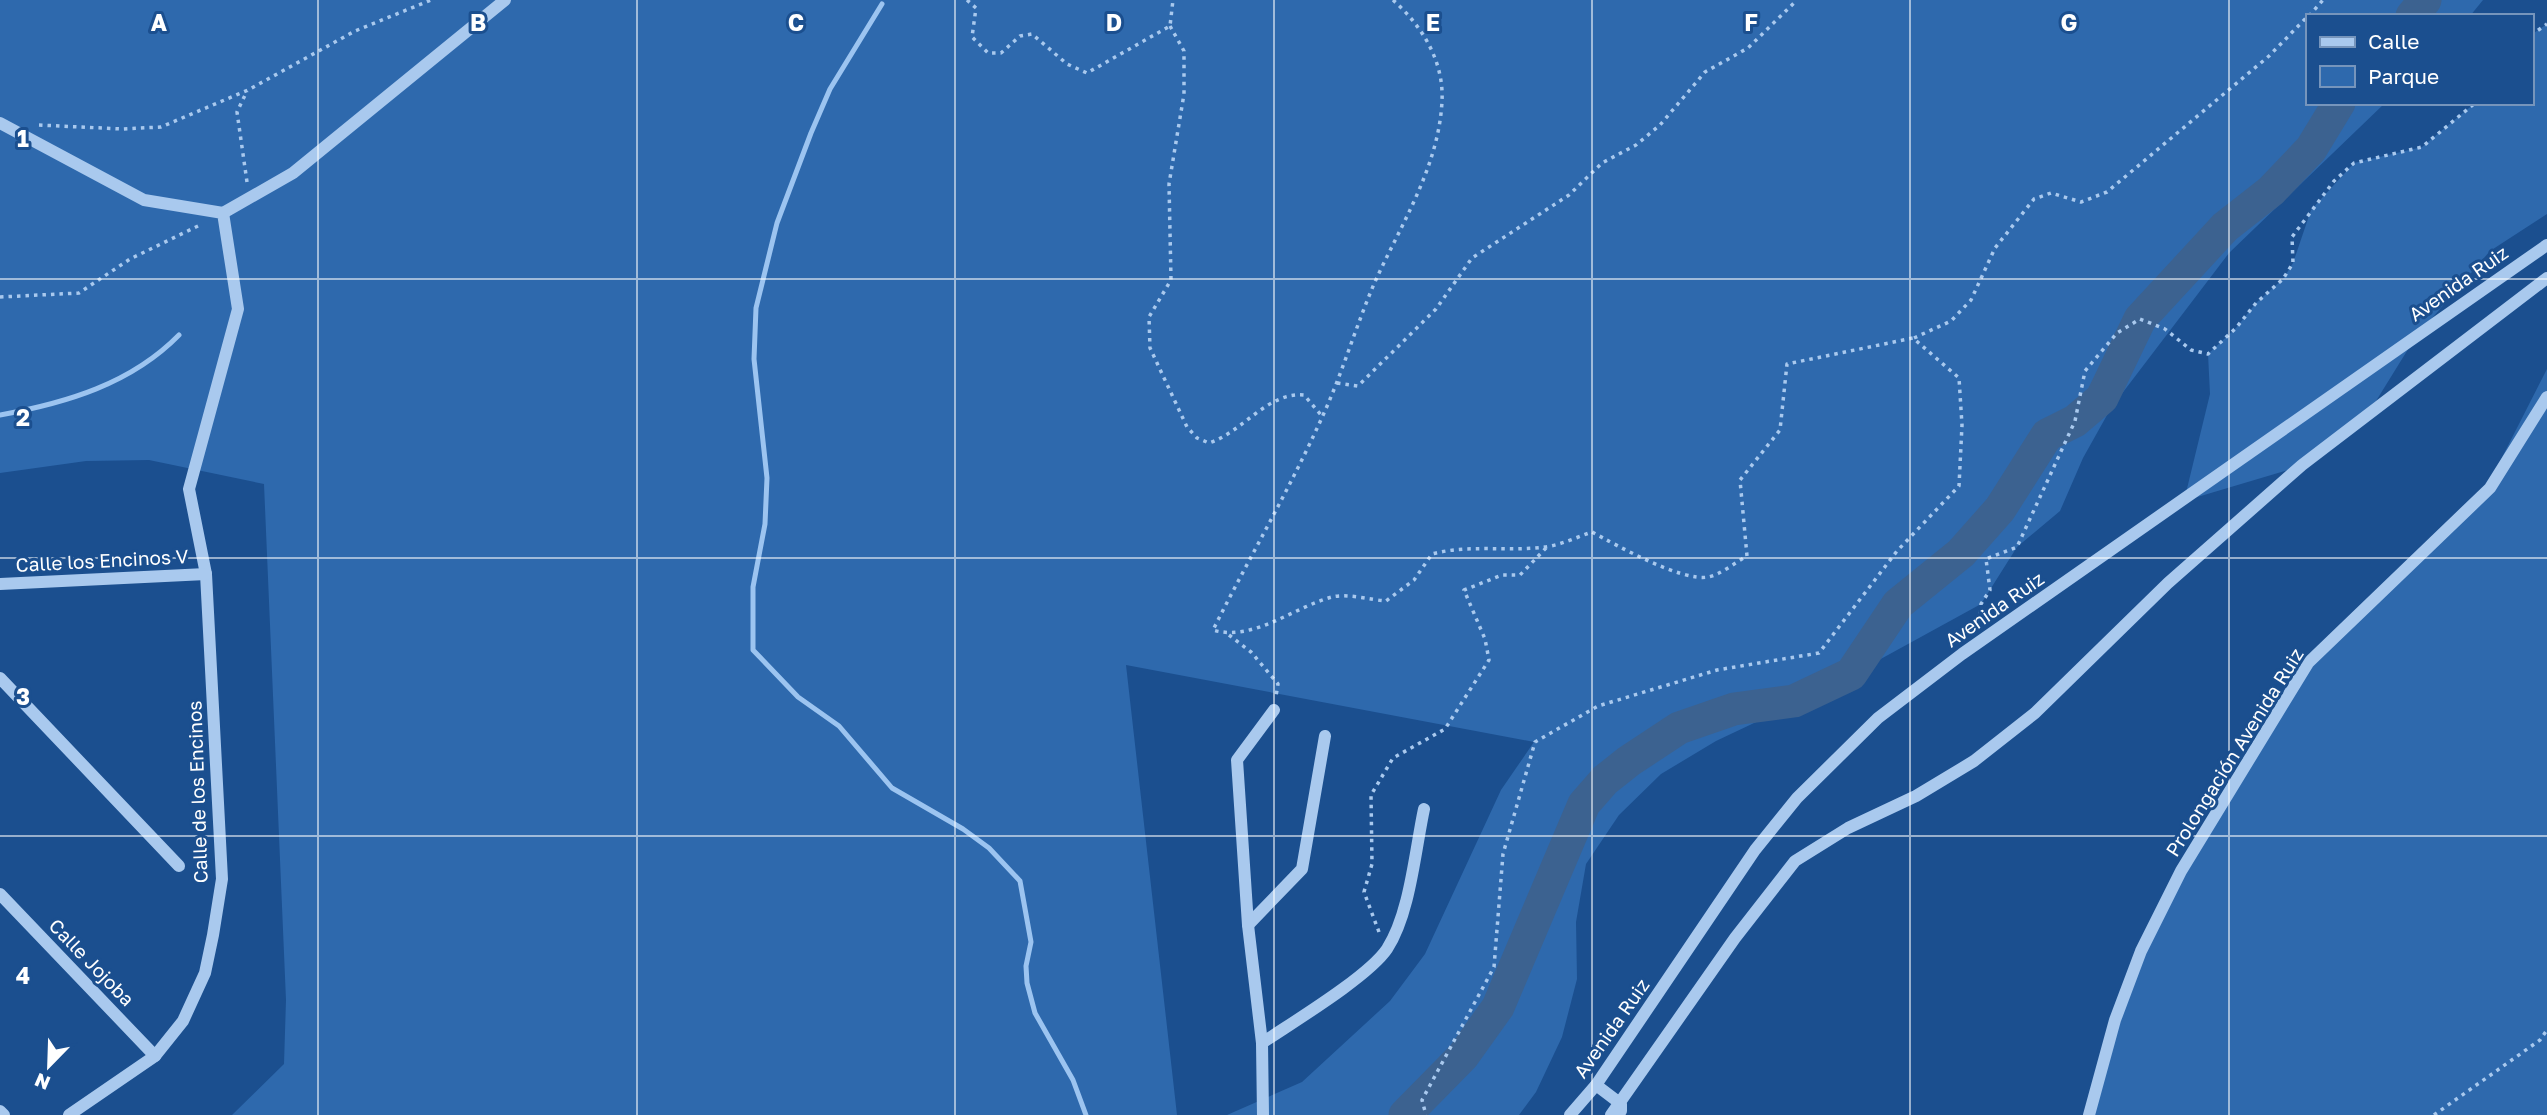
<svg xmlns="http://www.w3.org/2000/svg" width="2547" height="1115" font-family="'Golos Text',sans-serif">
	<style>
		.green { fill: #2e69ad }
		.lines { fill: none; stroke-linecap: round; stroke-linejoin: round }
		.stream { stroke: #9cc4f0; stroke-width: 5 }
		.river { stroke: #3c6290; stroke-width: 33 }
		.path { stroke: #a9c9ee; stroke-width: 3.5; stroke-dasharray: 3.5 5; stroke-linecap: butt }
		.minor { stroke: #a9c9ee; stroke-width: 12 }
		.grid { fill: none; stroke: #fff; stroke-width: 2; stroke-opacity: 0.55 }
		.labels { text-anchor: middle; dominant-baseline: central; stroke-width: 6; stroke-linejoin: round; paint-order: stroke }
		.street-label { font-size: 19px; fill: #fff; stroke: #1b4f8f }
		.grid-label { font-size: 23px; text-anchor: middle; font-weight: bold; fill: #fff; stroke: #1b4f8f; stroke-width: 6; stroke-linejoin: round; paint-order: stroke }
	</style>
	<rect width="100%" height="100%" fill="#1b4f8f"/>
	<g class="green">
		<polygon points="0,0 2483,0 2470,16 2307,16 2307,103 2385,103 2229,253 2111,408 2083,458 2060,511 2017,547 1981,604 1826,689 1716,741 1661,774 1619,815 1586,864 1576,922 1577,979 1562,1037 1536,1092 1519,1115 1227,1115 1302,1082 1390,1001 1425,954 1501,790 1534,742 1126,665 1177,1115 232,1115 284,1064 286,1000 264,484 149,460 86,461 0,473"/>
		<polygon points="2547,24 2547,214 2490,251 2415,338 2376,401 2295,468 2184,501 2210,394 2208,354 2236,328 2256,303 2283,279 2293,263 2311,210 2354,163 2422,147 2475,103 2531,103 2531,35"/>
		<polygon points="2547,369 2547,1115 2091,1115 2101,1075 2142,956 2182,876 2297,685 2337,636 2490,481"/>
	</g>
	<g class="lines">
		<g class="stream">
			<polyline points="882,4 830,89 811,133 777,223 756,308 754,359 767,478 765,524 753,587 753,650 798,697 839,726 892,788 963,829 989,848 1020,881 1031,942 1026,966 1027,983 1035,1013 1073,1080 1086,1115"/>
			<path d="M0,415C66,403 131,384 179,335"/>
		</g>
		<g class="river">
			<polyline points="2412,16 2425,0"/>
			<polyline points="1405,1115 1463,1056 1498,1007 1584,804 1605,780 1629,761 1679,728 1734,709 1794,701 1851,674 1898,604 1961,553 2000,509 2047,435 2075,421 2102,398 2140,319 2225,227 2271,191 2311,149 2339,103"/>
		</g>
		<g class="path">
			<polyline points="967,0 976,8 972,37 988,53 1001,53 1020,36 1032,34 1067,64 1087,73 1170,26 1173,0"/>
			<path d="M1393,0C1422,26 1444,61 1442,101C1439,167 1400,226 1374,284C1356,326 1343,371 1324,413C1291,487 1249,558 1213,630C1253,642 1294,607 1332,597C1347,593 1371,600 1386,601L1414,580L1432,554C1469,544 1507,552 1545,547C1561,545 1577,537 1592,532C1616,545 1682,582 1708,577C1720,575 1736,562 1747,556L1740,480L1780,430L1787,364L1913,338L1959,378L1962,425L1959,486L1897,551L1819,653L1717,670L1598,706L1535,742L1503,854L1494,967L1422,1100L1426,1115"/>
			<polyline points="2309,16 2323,0"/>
			<path d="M1170,26L1184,51V94L1169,184L1171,280L1149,317L1150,348L1187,427L1197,438L1209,443C1243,432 1267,392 1304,395L1322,416"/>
			<polyline points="2531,35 2547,24"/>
			<polyline points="39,125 122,129 161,127 248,90 355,31 431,0"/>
			<polyline points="247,182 237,112 247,91"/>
			<polyline points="0,297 79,293 130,259 200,225"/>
			<polyline points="1914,338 1951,321 1971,300 1995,248 2034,199 2051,193 2081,202 2107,192 2269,56 2307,17"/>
			<polyline points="1337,383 1358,386 1436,309 1472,258 1569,195 1602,163 1636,145 1660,125 1705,72 1748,48 1797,0"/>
			<polyline points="1980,622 1981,604 1990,590 1986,559 2017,547 2075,421 2085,371 2117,333 2140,319 2165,329 2191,350 2208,354 2236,328 2256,303 2283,279 2293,263 2292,237 2334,181 2354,163 2422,147 2475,103"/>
			<polyline points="1229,635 1251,652 1278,684 1276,696"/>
			<polyline points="1379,932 1364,892 1372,864 1371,795 1393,758 1445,729 1489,660 1485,639 1464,590 1502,575 1520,575 1546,548"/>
			<polyline points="2434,1115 2540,1040 2547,1030"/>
		</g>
		<g class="minor">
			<polyline points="0,123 144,200 223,213 238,309 189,489 206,574 222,879 213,935 205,973 183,1021 155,1056 69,1115"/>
			<polyline points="223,213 293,173 505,0"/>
			<polyline points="0,584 206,574"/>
			<polyline points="0,678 179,866"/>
			<polyline points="0,894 155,1056"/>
			<polyline points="1248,925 1302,869 1325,736"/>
			<path d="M1262,1043C1293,1022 1368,977 1387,949C1410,914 1415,851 1424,809"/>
			<polyline points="1596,1085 1621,1104 1621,1111"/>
			<polyline points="0,1111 4,1115"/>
			<polyline points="1263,1115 1262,1043 1248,925 1237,760 1274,710"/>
			<polyline points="1570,1115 1596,1085 1755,850 1797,798 1878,718 1962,654 2547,245"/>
			<polyline points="1611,1115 1735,938 1795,861 1848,828 1916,796 1974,761 2035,713 2168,583 2302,465 2547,278"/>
			<polyline points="2089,1115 2115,1020 2141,951 2181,871 2308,663 2490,488 2547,397"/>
		</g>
	</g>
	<path class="grid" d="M318,0V1115M637,0V1115M955,0V1115M1274,0V1115M1592,0V1115M1910,0V1115M2229,0V1115M0,279H2547M0,558H2547M0,836H2547"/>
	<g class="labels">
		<g class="street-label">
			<text transform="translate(2458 283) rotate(-35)">Avenida Ruiz</text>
			<text transform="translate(102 560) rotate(-3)">Calle los Encinos V</text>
			<text transform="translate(1994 609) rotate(-35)">Avenida Ruiz</text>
			<text transform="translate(2234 752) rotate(-58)">Prolongación Avenida Ruiz</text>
			<text transform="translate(197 792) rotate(-92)">Calle de los Encinos</text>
			<text transform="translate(92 962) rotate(46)">Calle Jojoba</text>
			<text transform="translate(1611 1028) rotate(-55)">Avenida Ruiz</text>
		</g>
	</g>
	<g class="grid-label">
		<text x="159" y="31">A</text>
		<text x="478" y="31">B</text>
		<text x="796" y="31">C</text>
		<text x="1114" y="31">D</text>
		<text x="1433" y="31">E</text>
		<text x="1751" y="31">F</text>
		<text x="2069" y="31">G</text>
		<text x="23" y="147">1</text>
		<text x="23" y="426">2</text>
		<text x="23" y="705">3</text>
		<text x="23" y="984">4</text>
	</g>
	<rect x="2306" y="14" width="228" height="91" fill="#1b4f8f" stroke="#7695bc" stroke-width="2"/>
	<rect x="2320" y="37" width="35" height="10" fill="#a9c9ee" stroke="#7695bc" stroke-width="2"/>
	<text x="2368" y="49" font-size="21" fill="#ffffff">Calle</text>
	<rect x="2320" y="66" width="35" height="21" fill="#2e69ad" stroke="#7695bc" stroke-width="2"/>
	<text x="2368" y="84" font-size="21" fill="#ffffff">Parque</text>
	<g transform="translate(49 1066) rotate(203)" stroke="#1b4f8f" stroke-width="5" paint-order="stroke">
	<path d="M0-5L12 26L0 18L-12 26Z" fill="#ffffff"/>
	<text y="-10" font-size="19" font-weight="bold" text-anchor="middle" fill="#ffffff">N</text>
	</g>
</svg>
